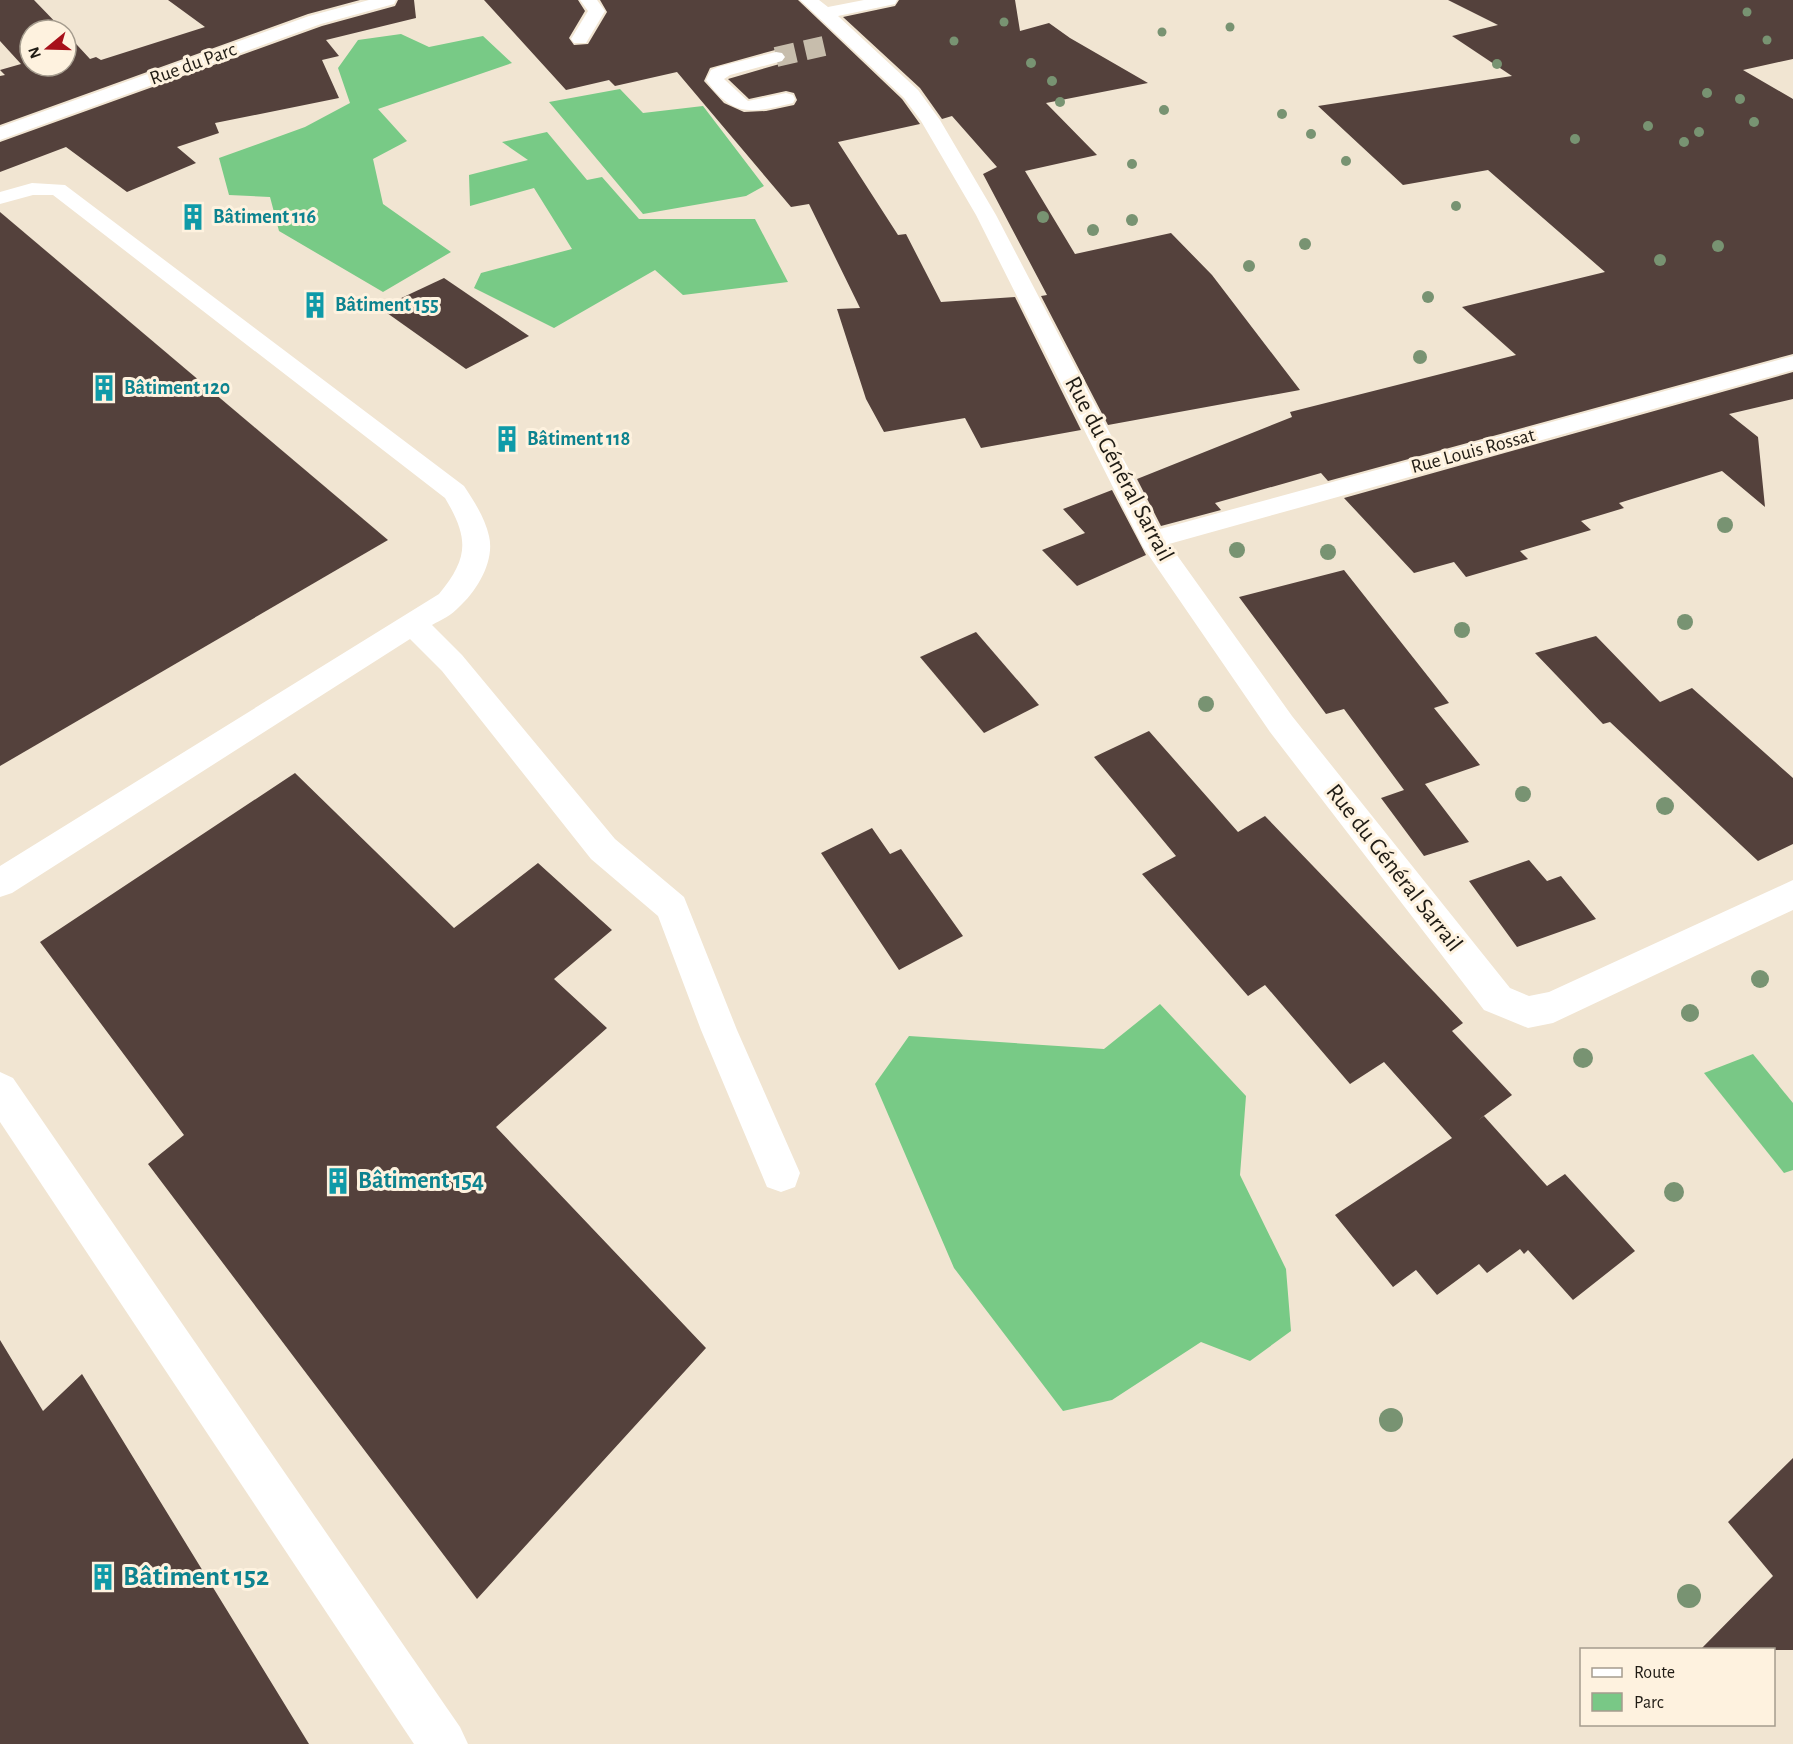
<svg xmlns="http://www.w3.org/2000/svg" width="1793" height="1744" font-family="'Alegreya Sans',sans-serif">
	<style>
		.green { fill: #79c886 }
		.forest { fill: #78ca86 }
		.building { fill: #54413c; fill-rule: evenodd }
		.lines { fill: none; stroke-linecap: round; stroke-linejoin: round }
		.minor-tunnel { stroke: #c7bdac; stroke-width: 20; stroke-dasharray: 20 10; stroke-linecap: butt }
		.minor { fill: #fff; fill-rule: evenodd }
		.tree { fill: #789372 }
		.labels { text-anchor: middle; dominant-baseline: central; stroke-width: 6; stroke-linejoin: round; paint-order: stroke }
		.far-street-label { font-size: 20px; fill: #201c15; stroke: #fef2df }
		.far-culture-label { font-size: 20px; font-weight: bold; fill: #0d838f; stroke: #fef2df; text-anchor: start }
		.street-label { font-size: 24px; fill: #201c15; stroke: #fef2df }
		.culture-label { font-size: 24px; font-weight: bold; fill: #0d838f; stroke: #fef2df; text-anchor: start }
		.near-culture-label { font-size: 28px; font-weight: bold; fill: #0d838f; stroke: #fef2df; text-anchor: start }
	</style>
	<rect width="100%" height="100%" fill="#f1e5d2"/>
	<polygon class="green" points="1753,1054 1793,1103 1793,1170 1784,1173 1704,1073"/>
	<g class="forest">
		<polygon points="401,34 429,47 483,36 512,63 378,109 407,141 373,159 383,204 451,252 383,292 279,231 270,197 229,195 219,158 305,127 350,103 338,68 358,40"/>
		<polygon points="620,89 643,113 703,106 764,186 746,196 643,214 549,102"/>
		<polygon points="547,132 587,180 602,177 639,219 755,219 788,282 683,295 655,270 554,328 474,288 481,273 572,249 534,188 470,206 469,175 528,160 502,142"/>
		<polygon points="1160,1004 1246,1096 1240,1175 1286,1269 1291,1331 1250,1361 1201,1342 1112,1400 1063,1411 954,1268 875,1084 909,1036 1104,1049"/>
	</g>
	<g class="building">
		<polygon points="0,0 34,0 63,30 30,30 30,66 66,66 66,33 90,59 96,57 101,60 205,27 168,0 360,0 308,14 0,125 0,76 5,75 0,70 21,64 0,41"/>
		<polygon points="398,0 414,0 416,18 326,40 339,56 322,60 339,98 215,123 219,133 177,147 196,163 127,192 66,147 0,172 0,142 322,26 395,6"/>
		<path d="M484,0H578L585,11L569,38L574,45L588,44L607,12L600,0H798L902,99L920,124L838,142L898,235L906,234L941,302L1015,297L1081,430L981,448L965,418L884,432L866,399L837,309L860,308L809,204L791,207L677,72L615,86L609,80L566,90ZM775,50L782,51L787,56L783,63L728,79L749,99L786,91L794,93L797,100L794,105L766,111L744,112L724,103L704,81L710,68Z"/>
		<polygon points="899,0 1015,0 1020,31 1049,23 1070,38 1148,83 1046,103 1097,155 1025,171 1075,254 1171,233 1212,275 1300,390 1108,425 1041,296 1047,295 983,174 997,167 952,116 942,119 920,88 843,17 895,6"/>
		<polygon points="1448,0 1793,0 1793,59 1743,70 1793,99 1793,354 1328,481 1321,473 1215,503 1221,510 1161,526 1137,479 1292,417 1290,412 1516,355 1462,307 1605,272 1488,170 1403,185 1318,106 1512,76 1452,36 1498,25"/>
		<polygon points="0,212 388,540 0,766"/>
		<polygon points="444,278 529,336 466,369 380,308"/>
		<polygon points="1793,372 1793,399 1729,414 1758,437 1765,507 1722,471 1619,503 1624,508 1581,521 1591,530 1520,551 1528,559 1466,577 1454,562 1414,573 1344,498"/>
		<polygon points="1112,490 1146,555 1077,586 1042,550 1085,533 1063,509"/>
		<polygon points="1344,570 1449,703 1434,708 1480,765 1425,784 1469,842 1424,856 1381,798 1404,790 1344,709 1326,714 1239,597"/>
		<polygon points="976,632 1039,705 984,733 920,657"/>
		<polygon points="1596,636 1660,702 1692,688 1793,778 1793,844 1758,861 1610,722 1603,724 1535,653"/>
		<polygon points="1149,731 1238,832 1265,816 1436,994 1463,1023 1452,1031 1512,1095 1477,1121 1484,1116 1547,1186 1565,1174 1635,1251 1573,1300 1528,1250 1524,1254 1520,1249 1487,1273 1479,1264 1437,1295 1416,1270 1393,1287 1335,1215 1452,1138 1384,1062 1350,1084 1265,985 1248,996 1142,874 1176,856 1094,757"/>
		<polygon points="295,773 454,928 538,863 612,930 554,979 607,1028 496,1127 706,1348 477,1599 148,1164 184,1135 40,942"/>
		<polygon points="872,828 890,854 901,849 963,936 899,970 821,853"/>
		<polygon points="1529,860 1547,881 1561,876 1596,919 1517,947 1469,881"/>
		<polygon points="0,1340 43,1411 82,1374 309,1744 0,1744"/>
		<polygon points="1793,1458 1793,1650 1700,1650 1773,1576 1728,1522"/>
	</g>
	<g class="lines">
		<polyline class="minor-tunnel" points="776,57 824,46"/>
		<g class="minor">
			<polygon points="369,0 396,0 394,4 321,24 0,140 0,127 309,16"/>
			<polygon points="580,0 597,0 605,11 586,43 574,43 571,39 588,11"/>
			<polygon points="800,0 819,0 828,7 864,0 897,0 895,4 838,16 918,90 940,120 996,215 1160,529 1793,356 1793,370 1169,544 1292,716 1510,988 1529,996 1549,992 1793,880 1793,910 1553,1023 1528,1028 1484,1010 1270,732 1143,547 976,215 921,121 904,98"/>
			<path d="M776,52L782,53L785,57L782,61L730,75L724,79L748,101L786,93L793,95L795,99L793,103C752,113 733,118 706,80L711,70L718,67Z"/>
			<path d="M32,183L65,185L464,486C474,501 485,518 489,536C495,561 477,591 459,607C452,615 441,620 432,625L462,655L615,839L684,897L737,1030L800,1173L795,1187L781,1192L767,1187L701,1030L658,916L591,859L442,671L410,639L12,893L0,897V866L439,594C469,558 469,538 445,498L53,195H33L0,204V192Z"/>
			<polygon points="0,1072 13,1078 460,1727 468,1744 414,1744 0,1122"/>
		</g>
	</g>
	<g class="tree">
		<circle cx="1747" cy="12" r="4.5"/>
		<circle cx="1004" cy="22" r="4.5"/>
		<circle cx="1230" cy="27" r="4.5"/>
		<circle cx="1162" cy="32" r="4.5"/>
		<circle cx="1767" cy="40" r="4.5"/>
		<circle cx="954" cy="41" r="4.5"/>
		<circle cx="1031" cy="63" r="5"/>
		<circle cx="1497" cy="64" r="5"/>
		<circle cx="1052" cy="81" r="5"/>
		<circle cx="1707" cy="93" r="5"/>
		<circle cx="1740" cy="99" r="5"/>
		<circle cx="1060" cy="102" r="5"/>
		<circle cx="1164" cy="110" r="5"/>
		<circle cx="1282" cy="114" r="5"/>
		<circle cx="1754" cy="122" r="5"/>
		<circle cx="1648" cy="126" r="5"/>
		<circle cx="1699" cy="132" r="5"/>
		<circle cx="1311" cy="134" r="5"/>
		<circle cx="1575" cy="139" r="5"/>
		<circle cx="1684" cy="142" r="5"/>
		<circle cx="1346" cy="161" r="5"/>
		<circle cx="1132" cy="164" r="5"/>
		<circle cx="1456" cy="206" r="5"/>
		<circle cx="1043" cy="217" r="6"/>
		<circle cx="1132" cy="220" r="6"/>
		<circle cx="1093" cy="230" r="6"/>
		<circle cx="1305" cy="244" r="6"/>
		<circle cx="1718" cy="246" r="6"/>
		<circle cx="1660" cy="260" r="6"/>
		<circle cx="1249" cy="266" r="6"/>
		<circle cx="1428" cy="297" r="6"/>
		<circle cx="1420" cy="357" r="7"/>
		<circle cx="1725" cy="525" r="8"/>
		<circle cx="1237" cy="550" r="8"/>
		<circle cx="1328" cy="552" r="8"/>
		<circle cx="1685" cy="622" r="8"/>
		<circle cx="1462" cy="630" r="8"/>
		<circle cx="1206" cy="704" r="8"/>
		<circle cx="1523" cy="794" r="8"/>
		<circle cx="1665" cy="806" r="9"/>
		<circle cx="1760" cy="979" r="9"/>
		<circle cx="1690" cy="1013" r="9"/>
		<circle cx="1583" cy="1058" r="10"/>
		<circle cx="1674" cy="1192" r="10"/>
		<circle cx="1391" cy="1420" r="12"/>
		<circle cx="1689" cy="1596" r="12"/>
	</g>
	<defs>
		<symbol id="building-bare" viewBox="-9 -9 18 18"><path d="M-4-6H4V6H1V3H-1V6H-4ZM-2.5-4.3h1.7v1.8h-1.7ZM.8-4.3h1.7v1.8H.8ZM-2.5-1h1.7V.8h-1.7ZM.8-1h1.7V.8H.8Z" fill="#0f9aa8" stroke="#fef2df" stroke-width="2.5" paint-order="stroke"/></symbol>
	</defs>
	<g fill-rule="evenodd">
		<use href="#building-bare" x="174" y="198" width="38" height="38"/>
		<use href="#building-bare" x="296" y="286" width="38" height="38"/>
		<use href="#building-bare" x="85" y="369" width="38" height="38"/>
		<use href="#building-bare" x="488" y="420" width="38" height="38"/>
		<use href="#building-bare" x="319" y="1162" width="38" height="38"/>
		<use href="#building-bare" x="84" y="1558" width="38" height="38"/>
	</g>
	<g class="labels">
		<g class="far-street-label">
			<text transform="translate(193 64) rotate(-20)">Rue du Parc</text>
			<text transform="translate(1473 451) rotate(-15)">Rue Louis Rossat</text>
		</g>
		<g class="far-culture-label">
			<text x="213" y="217">Bâtiment 116</text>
			<text x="335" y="305">Bâtiment 155</text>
			<text x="124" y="388">Bâtiment 120</text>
			<text x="527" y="439">Bâtiment 118</text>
		</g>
		<g class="street-label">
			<text transform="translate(1119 469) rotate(62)">Rue du Général Sarrail</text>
			<text transform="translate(1394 868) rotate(52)">Rue du Général Sarrail</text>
		</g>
		<g class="culture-label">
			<text x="358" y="1181">Bâtiment 154</text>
		</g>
		<g class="near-culture-label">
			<text x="123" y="1577">Bâtiment 152</text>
		</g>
	</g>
	<rect x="1580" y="1648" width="195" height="78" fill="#fef2df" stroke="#a59c8e" stroke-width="1.5"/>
	<rect x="1592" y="1668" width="30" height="9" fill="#ffffff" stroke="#a59c8e" stroke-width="1.5"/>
	<text x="1634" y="1678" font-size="18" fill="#201c15">Route</text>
	<rect x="1592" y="1693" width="30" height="18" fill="#79c886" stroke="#a59c8e" stroke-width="1.5"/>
	<text x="1634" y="1708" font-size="18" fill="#201c15">Parc</text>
	<g transform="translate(48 48) rotate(251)"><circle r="28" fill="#fef2df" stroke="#a59c8e" stroke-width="1.5"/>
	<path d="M0-4.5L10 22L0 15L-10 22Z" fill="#a7101a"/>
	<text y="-9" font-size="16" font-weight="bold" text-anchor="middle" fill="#201c15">N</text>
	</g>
</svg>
